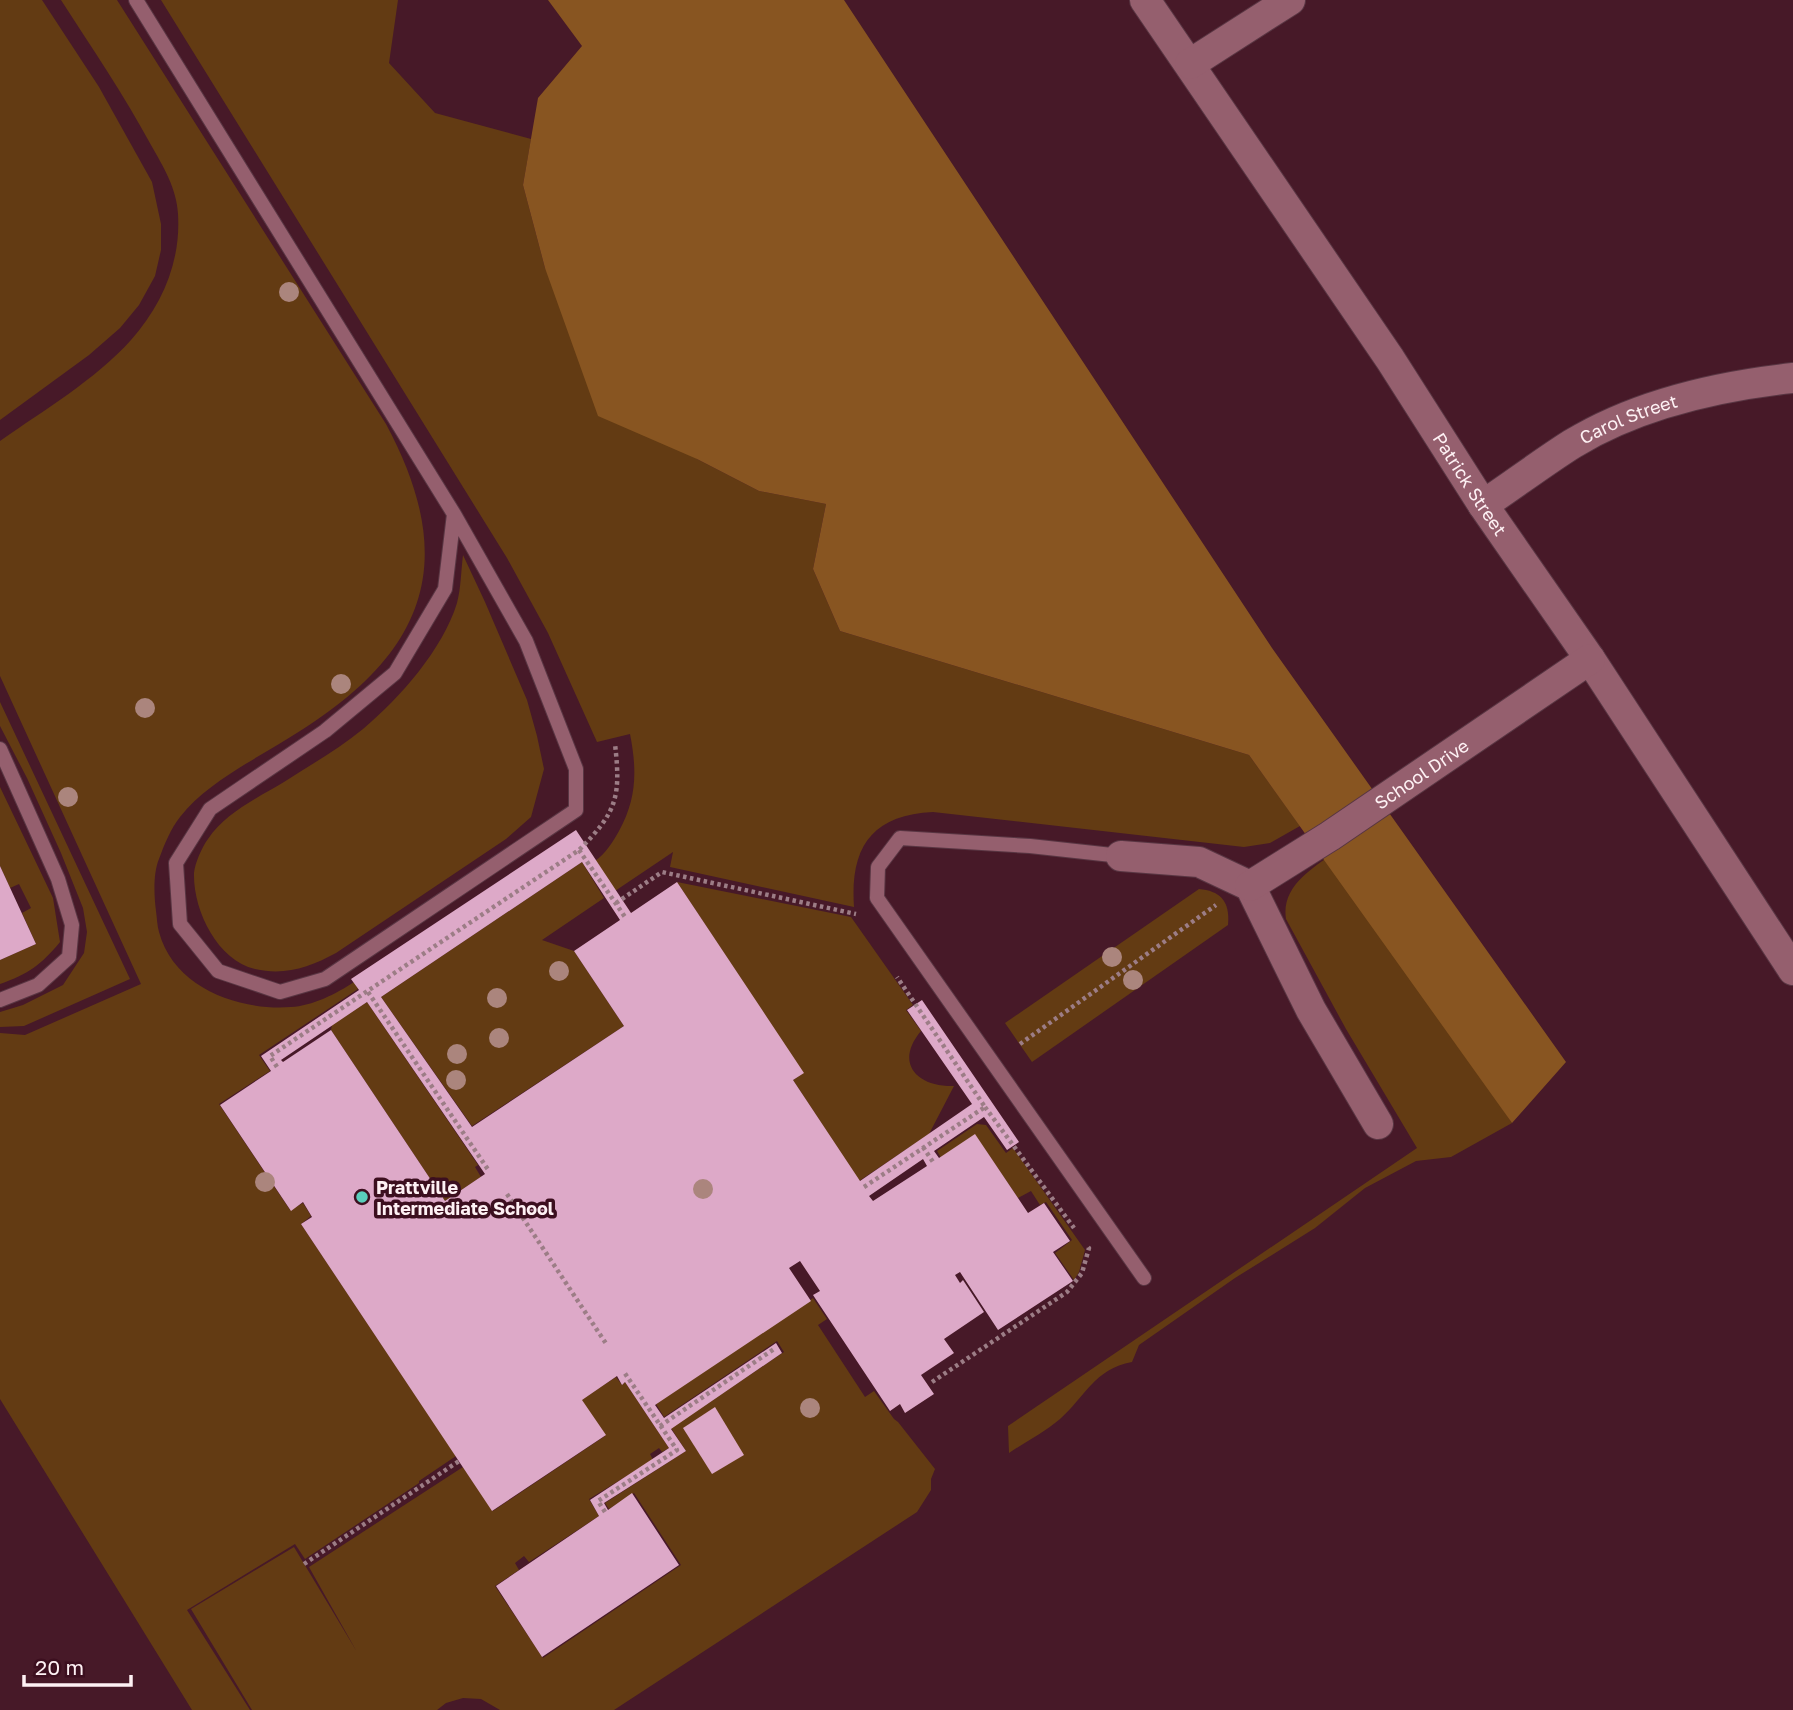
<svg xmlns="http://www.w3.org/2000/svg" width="1793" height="1710" font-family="'Golos Text',sans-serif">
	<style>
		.green { fill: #633b13 }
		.forest { fill: #885521 }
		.building { fill: #dda9c8; fill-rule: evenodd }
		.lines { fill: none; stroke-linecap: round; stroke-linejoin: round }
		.service-casing { stroke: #593643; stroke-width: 16 }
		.minor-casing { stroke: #593643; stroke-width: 32 }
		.path { stroke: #9c7d86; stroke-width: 4.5; stroke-dasharray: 3.5 3.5; stroke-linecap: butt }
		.service { stroke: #955f6e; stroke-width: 14 }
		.minor { stroke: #955f6e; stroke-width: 30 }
		.tree { fill: #ab857d }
		.poi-dot { fill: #5acebc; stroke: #3c0f1f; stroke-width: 2.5 }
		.labels { text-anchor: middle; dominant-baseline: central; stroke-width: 7; stroke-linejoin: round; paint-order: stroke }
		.street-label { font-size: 18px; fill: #fef1f4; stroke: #3c0f1f }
		.poi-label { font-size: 18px; font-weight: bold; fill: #fef1f4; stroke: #3c0f1f; text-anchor: start }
	</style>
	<rect width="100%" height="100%" fill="#471928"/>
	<g class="green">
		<polygon points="0,0 42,0 99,87 152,182 161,224 161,250 155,276 139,305 120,328 89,355 0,420"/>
		<path d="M61,0H117L386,424C459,560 428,650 300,731C262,756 209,780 180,817C171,828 164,845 159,859C153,873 154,896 156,911C157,918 157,925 159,932C174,988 239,1011 291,1007C312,1006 336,994 354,982L358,989L259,1055L270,1071L219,1104L290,1210L303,1203L311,1216L301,1224L456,1456L419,1481V1483L305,1559L295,1544L187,1610L250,1710H192L0,1399V1033L25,1035L141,984L0,676V441C44,410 95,380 131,340C162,305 181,262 178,214C177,189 163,166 151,145C124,95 92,48 61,0Z"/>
		<path d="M161,0H398L389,63L435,113L531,139L523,185L545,268L697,459L759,491L826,504L813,569L840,631L1249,755L1300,826L1270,843L1244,847L933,812C871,815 850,848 854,907L670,867L673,852L615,891L595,861C606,853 612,843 619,831C637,798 637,770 630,734L597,742L548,633L507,558Z"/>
		<path d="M463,555L485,602L527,700L537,736L544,769L531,817L506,839L336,953C310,967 285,976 255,969C217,960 193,910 194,873C195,863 202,847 208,839C225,813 259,797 284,782C310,765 339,749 363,729C400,698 443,649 457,603C461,588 461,571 463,555Z"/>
		<polygon points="0,702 130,979 24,1026 0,1027 0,1012 23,1005 63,985 84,953 87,932 83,908 61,853 27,778 0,726"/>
		<path d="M0,787L53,898L60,942C41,965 28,974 0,984V960L36,944L22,913L31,908L19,884L10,888L0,866Z"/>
		<path d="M1334,853L1512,1123L1451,1157L1416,1161L1365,1188L1315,1228L1235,1278L1139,1345L1132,1362C1094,1369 1085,1397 1060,1419C1045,1432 1025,1442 1009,1453L1008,1426L1417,1148L1346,1029L1286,919C1281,887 1311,869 1334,853Z"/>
		<polygon points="582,862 604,898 542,940 574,951 624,1026 472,1126 381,997"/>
		<path d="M677,882L851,917L913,1005L906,1010L921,1031C894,1063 917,1087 954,1086L929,1134L859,1181L793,1080L803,1073Z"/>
		<path d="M1199,889C1222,891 1230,903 1228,925L1032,1062L1005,1023Z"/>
		<polygon points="367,1002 478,1165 475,1167 481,1177 445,1201 331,1030 332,1025"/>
		<polygon points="977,1124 986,1125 1006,1153 1013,1148 1085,1250 1079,1272 1074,1280 1055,1253 1072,1240 1046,1202 1040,1205 1031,1191 1018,1198 975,1135 941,1158 937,1151"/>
		<polygon points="813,1298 827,1319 818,1325 865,1397 874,1391 894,1419 898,1422 935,1469 931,1479 931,1490 917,1512 614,1710 500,1710 481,1699 463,1698 446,1703 437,1710 252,1710 191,1609 294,1547 357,1652 309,1567 463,1467 493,1511 605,1436 581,1400 616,1377 622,1385 625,1382 669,1448 662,1452 659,1448 650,1454 653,1460 589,1499 599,1516 529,1562 524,1556 515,1563 519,1570 495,1586 543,1658 681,1565 634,1493 609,1509 605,1503 686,1451 671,1428 784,1352 777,1341 664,1417 656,1404"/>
	</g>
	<polygon class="forest" points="548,0 844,0 1272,648 1566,1062 1512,1123 1249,755 840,631 813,569 826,504 759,491 697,459 598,416 545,268 523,185 538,98 582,46"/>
	<g class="building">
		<path d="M576,830L631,913L677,882L804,1073L793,1080L860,1181L972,1104L907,1010L922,1000L1019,1142L1007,1150L984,1117L934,1151L939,1158L975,1134L1028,1213L1044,1203L1070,1241L1053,1252L1073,1281L998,1330L960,1272L955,1275L960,1283L963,1280L984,1312L944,1339L954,1353L921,1375L934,1394L905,1413L900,1404L890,1411L813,1295L820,1291L800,1261L789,1268L811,1301L655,1405L664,1418L776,1343L782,1353L671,1429L686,1451L604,1503L608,1510L632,1493L679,1565L542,1657L496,1586L599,1516L590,1500L669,1448L625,1382L622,1385L617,1376L582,1400L606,1435L492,1511L301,1224L312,1217L303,1202L291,1211L220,1105L271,1071L261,1056L359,990L351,979ZM582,862L620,920L574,951L624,1026L472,1127L381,997ZM367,1002L485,1174L445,1201L331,1030L283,1062L281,1060ZM923,1159L927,1166L873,1201L869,1196Z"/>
		<polygon points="0,866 36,944 0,960"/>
		<polygon points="715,1407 744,1455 712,1474 683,1428"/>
	</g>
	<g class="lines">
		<defs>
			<g id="service">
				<polyline points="136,0 454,514 526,641 576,769 576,810 325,979 280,992 218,971 180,924 176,863 210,809 325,731 395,673 445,589 454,514"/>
				<polyline points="0,749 58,879 72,925 69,957 38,985 0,1000"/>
				<polyline points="1121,856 1030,846 900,838 878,867 877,898 1144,1278"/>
			</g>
			<g id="minor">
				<path id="s1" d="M1145,0L1390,359L1483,505L1590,659L1793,970"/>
				<polyline points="1190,64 1290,0"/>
				<path id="s2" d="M1483,505C1513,485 1542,463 1572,444C1636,405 1719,386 1793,378"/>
				<polyline points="1121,856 1199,862 1250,886 1311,1010 1378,1124"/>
				<path id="s3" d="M1250,886L1330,836L1590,659"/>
			</g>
		</defs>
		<use href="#service" class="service-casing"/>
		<use href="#minor" class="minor-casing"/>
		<g class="path">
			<polyline points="579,850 625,917"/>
			<polyline points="616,903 662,872 856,914"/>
			<polyline points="368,992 489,1171"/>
			<polyline points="1020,1044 1216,905"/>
			<path d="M277,1067L270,1056L579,850C617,812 621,797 615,744"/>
			<polyline points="985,1107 1074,1228"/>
			<polyline points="923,1147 933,1162"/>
			<polyline points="864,1187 985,1107 897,977"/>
			<polyline points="507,1194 607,1345"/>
			<polyline points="932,1382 1067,1292 1082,1273 1089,1248 1087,1246"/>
			<polyline points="660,1426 774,1349"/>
			<polyline points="605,1512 598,1501 677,1450 624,1372"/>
			<polyline points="304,1564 459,1461"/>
		</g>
		<use href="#service" class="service"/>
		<use href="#minor" class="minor"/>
	</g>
	<g class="tree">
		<circle cx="289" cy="292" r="10"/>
		<circle cx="341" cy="684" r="10"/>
		<circle cx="145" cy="708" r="10"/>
		<circle cx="68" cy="797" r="10"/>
		<circle cx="1112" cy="957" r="10"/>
		<circle cx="559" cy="971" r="10"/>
		<circle cx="1133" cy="980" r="10"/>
		<circle cx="497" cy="998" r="10"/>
		<circle cx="499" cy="1038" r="10"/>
		<circle cx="457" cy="1054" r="10"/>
		<circle cx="456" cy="1080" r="10"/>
		<circle cx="265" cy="1182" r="10"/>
		<circle cx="703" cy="1189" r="10"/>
		<circle cx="810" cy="1408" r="10"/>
	</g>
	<circle class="poi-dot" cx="362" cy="1197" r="7"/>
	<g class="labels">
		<g class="street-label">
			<text stroke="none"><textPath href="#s2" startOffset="170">Carol Street</textPath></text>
			<text stroke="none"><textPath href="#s1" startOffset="583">Patrick Street</textPath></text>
			<text stroke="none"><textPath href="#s3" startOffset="205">School Drive</textPath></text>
		</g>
		<g class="poi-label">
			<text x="376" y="1187">Prattville<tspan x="376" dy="21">Intermediate School</tspan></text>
		</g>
	</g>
	<path d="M24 1675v10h107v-10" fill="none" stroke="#fef1f4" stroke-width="3.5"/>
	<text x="35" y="1675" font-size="21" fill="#fef1f4" stroke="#3c0f1f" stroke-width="5" paint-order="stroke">20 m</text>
</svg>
